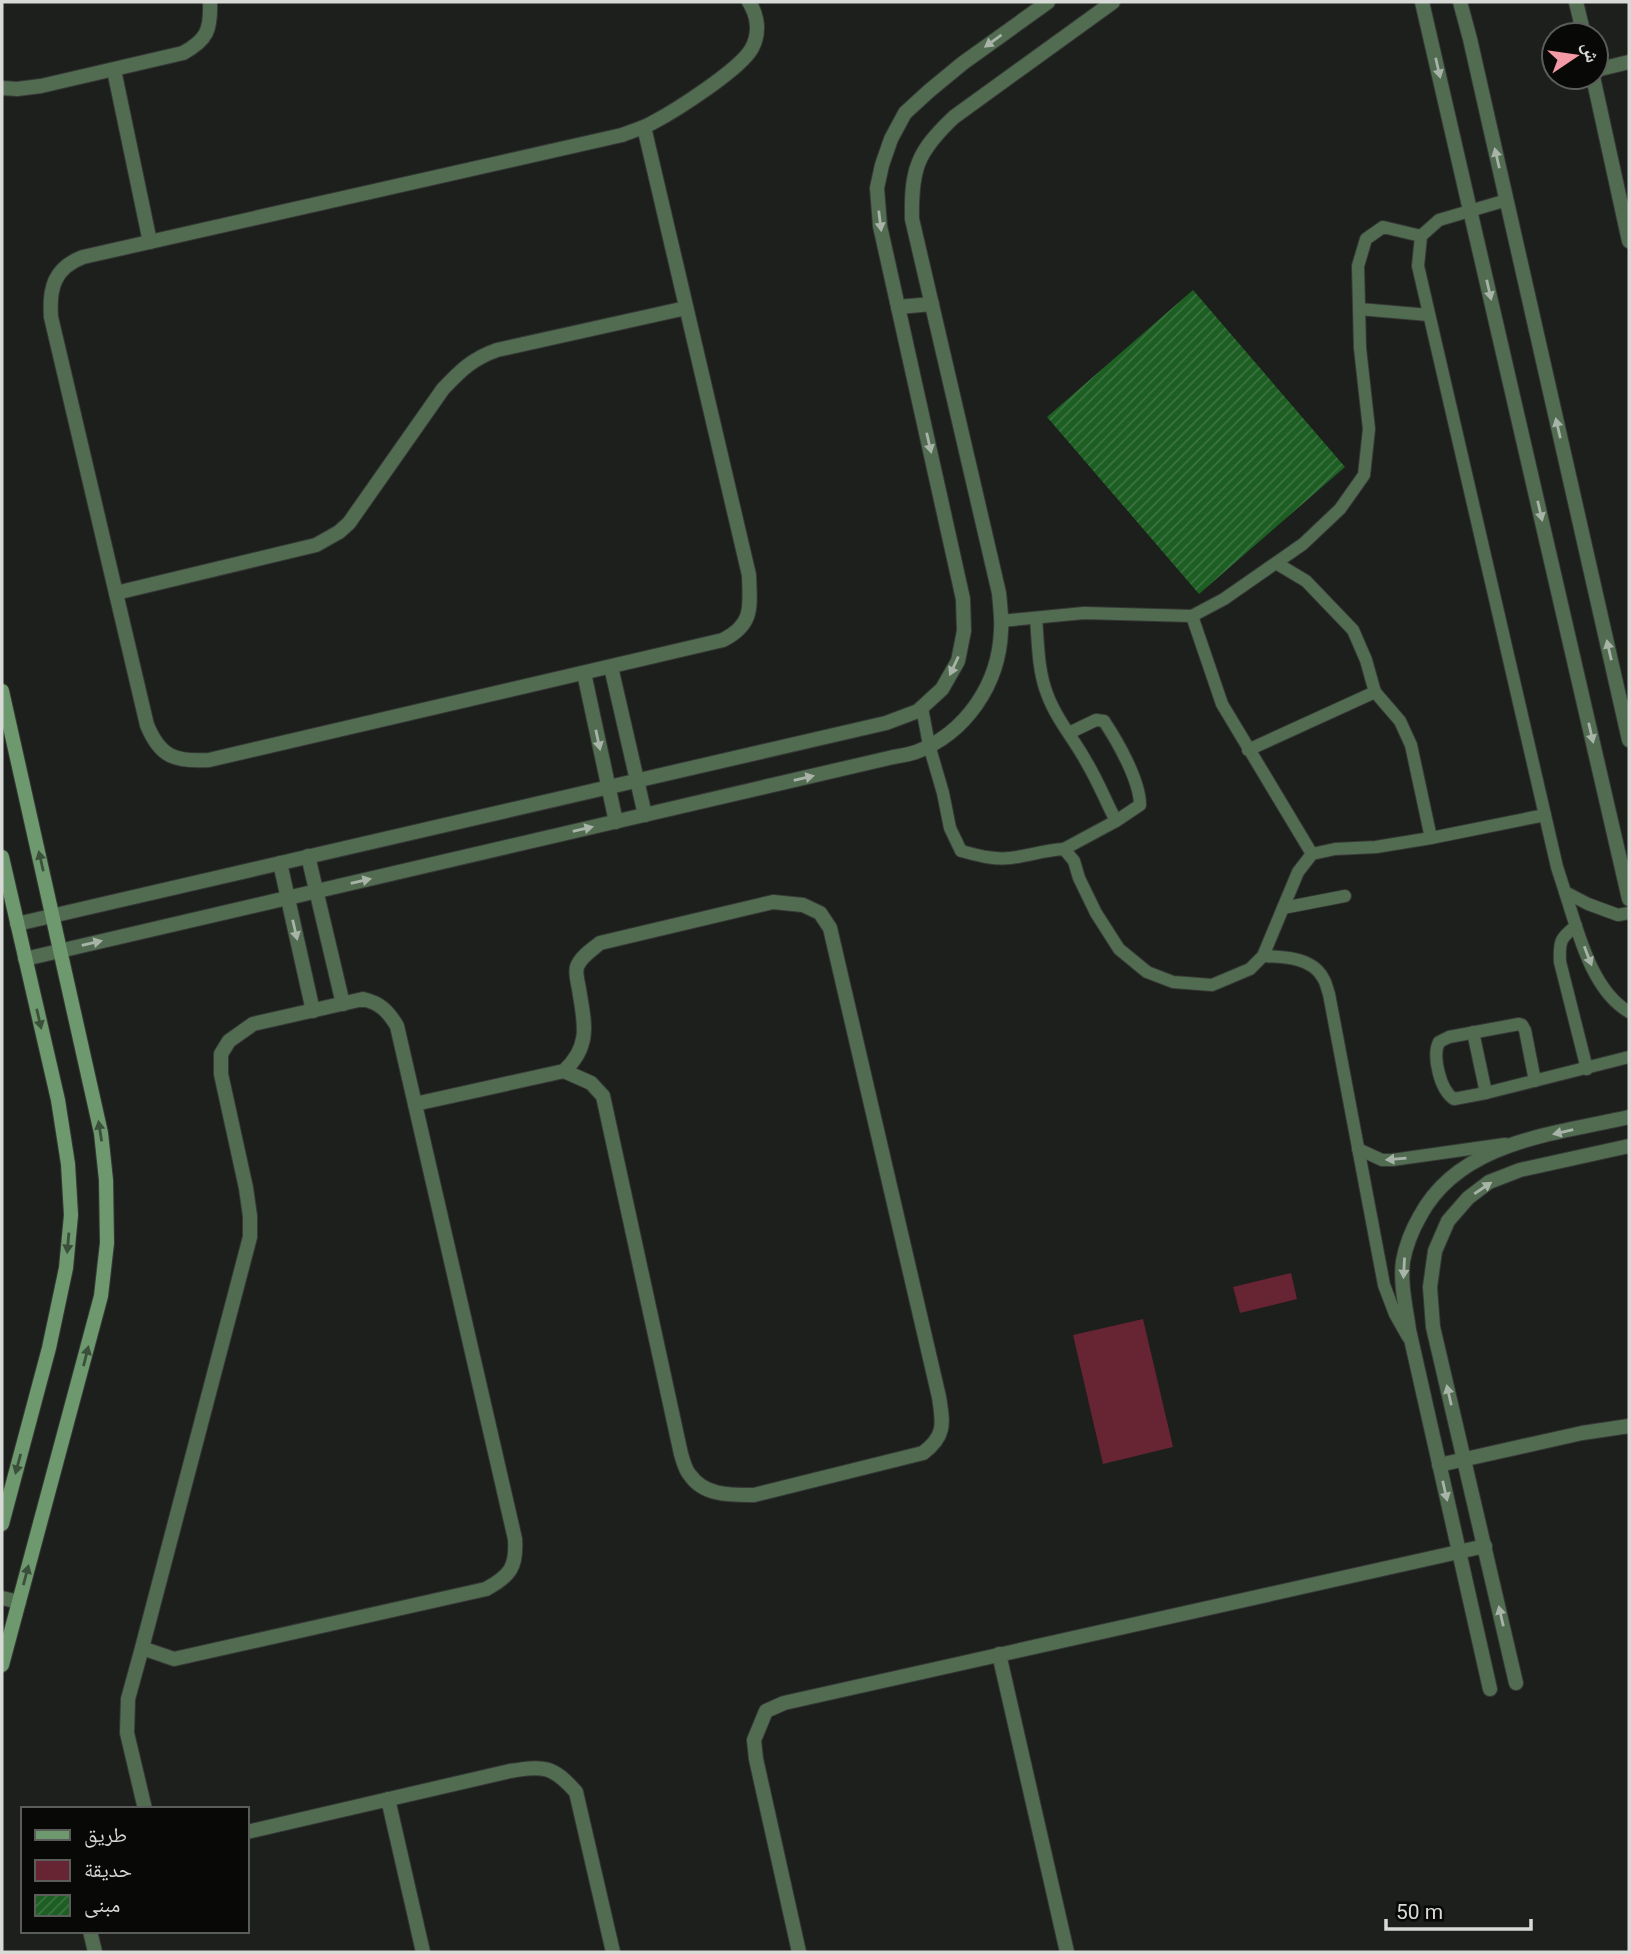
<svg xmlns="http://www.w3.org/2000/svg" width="1631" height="1954" font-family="Roboto,'Noto Naskh Arabic',sans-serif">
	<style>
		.green { fill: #672432 }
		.building { fill: url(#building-hatch) }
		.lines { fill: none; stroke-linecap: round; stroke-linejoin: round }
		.lane-casing { stroke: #363936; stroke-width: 14 }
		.street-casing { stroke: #363936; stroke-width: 16 }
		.secondary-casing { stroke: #363936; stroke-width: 16 }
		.lane { stroke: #526c52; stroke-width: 12 }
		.street { stroke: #526c52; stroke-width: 14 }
		.secondary { stroke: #6e986e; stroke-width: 14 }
		.oneway { fill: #a9b4a9 }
		.oneway2 { fill: #3b503a }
	</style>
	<defs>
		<pattern id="building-hatch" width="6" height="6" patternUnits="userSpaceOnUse" patternTransform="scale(1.75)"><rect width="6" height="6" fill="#1d5e23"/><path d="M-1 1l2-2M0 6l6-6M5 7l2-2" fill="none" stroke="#3d7442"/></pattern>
	</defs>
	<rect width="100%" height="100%" fill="#1c1f1c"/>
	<g class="green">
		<polygon points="1291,1273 1297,1299 1240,1313 1233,1287"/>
		<polygon points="1143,1319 1173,1447 1103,1464 1073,1335"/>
	</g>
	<polygon class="building" points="1193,290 1345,467 1199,594 1047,417"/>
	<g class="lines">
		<defs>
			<g id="lane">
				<polyline points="1507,200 1439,220 1421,236 1418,266 1557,867 1565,892 1588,904 1618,915 1629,913"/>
				<polyline points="1359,309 1429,315"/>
				<polyline points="1276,563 1306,581 1353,630 1366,660 1375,692 1400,721 1411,745 1431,838"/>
				<polyline points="1192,616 1222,704 1312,854"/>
				<path d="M1036,618C1038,642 1038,666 1045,688C1054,717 1073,737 1087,763C1098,781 1106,802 1116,821"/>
				<polyline points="1001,621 1084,613 1192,616 1224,599 1303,544 1340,509 1364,475 1369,429 1360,348 1358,266 1366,239 1383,227 1421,236"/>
				<path d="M922,708L929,745L943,793L950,828L961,851C977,855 993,860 1010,858C1028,856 1045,850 1064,849L1074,861L1079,878L1096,913L1119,949L1147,972L1173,982L1212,985L1250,969L1263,956L1298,872L1312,854L1335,849L1376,847L1431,838L1545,815"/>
				<polyline points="1248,750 1375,692"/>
				<path d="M1064,849L1116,821L1140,805C1140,781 1118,742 1104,721L1096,720L1069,733"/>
				<path d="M1565,892C1578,931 1591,990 1629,1012"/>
				<polyline points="1283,908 1345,896"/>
				<path d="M1576,926C1560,938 1559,942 1560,962L1587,1069"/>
				<path d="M1263,956C1283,957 1312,957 1323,978C1326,982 1327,989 1329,994L1384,1285L1395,1314L1408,1337"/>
				<polyline points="1473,1032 1486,1093"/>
				<path d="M1535,1081L1525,1030L1522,1025L1519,1024L1449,1037L1439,1042C1432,1056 1440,1090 1454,1099L1486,1093L1629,1057"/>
				<polyline points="1358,1149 1382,1160 1392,1160 1505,1144"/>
			</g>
			<g id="street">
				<polyline points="1422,2 1629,899"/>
				<polyline points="1460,2 1470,39 1629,740"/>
				<polyline points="1576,2 1584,35"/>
				<polyline points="114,70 150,242"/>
				<polyline points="1596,70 1629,62"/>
				<polyline points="1593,77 1629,241"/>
				<path d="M2,88L17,89L41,86L183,53C207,40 211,30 210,2"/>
				<path d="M644,127L749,575C750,607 754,624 723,640L209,760C175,762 160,757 147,725L51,317C49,288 54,268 83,257L622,135C632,131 643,128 652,123C675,111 741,69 752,48C760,33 758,16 749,2"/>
				<polyline points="898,307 932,304"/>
				<path d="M116,593L316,545L339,532L349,523L443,389C461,370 472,359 497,350L686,308"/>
				<polyline points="611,667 645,815"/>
				<polyline points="584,673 616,822"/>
				<polyline points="308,856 343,1004"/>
				<polyline points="280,863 313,1011"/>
				<polyline points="17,924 886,723 918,711 942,689 958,661 964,631 963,599 880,226 877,188 882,165 891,139 905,113 929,91 963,63 1048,2"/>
				<path d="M25,959L889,758C898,756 907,755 916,752C966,733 999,684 1001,631C1002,619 1000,605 999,593L912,219C911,169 917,152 954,117L1113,2"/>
				<path d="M415,1104L564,1071C592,1045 584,1022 579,989C578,983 575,973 577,967C580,957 593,949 600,943L773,902L803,905L820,913L830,928L939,1397C943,1423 946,1436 923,1453L754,1495C731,1495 704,1496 690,1475C685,1470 683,1460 681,1454L603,1096L591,1083L564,1071"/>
				<polyline points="1439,1465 1582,1433 1629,1426"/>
				<polyline points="2,1598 19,1602"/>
				<path d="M142,1648L174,1659L486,1589C510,1576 517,1567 515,1539L397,1026C388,1011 380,1003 363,999L253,1024L229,1041L221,1054V1074L246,1188L250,1216V1237L142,1648L128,1699L127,1733L145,1809"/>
				<polyline points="999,1654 1067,1952"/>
				<polyline points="1516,1683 1433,1327 1430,1287 1435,1251 1448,1221 1468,1198 1489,1182 1520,1170 1629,1146"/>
				<path d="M1490,1689L1409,1330C1406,1308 1400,1284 1403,1261C1406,1245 1412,1230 1420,1216C1460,1141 1555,1134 1629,1117"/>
				<polyline points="388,1799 423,1952"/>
				<path d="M247,1832L510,1771C544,1766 552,1765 576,1792L613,1952"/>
				<polyline points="90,1931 95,1952"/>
				<polyline points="799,1952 756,1759 754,1740 766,1711 784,1703 1485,1546"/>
			</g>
			<g id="secondary">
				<polyline points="2,691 101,1133 106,1180 107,1243 101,1296 2,1665"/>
				<polyline points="2,857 58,1100 68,1164 71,1215 66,1268 49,1348 2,1524"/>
			</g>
		</defs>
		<use href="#lane" class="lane-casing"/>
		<use href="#street" class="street-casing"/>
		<use href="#secondary" class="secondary-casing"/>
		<use href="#lane" class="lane"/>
		<use href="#street" class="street"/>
		<use href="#secondary" class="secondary"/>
	</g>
	<defs><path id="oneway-solid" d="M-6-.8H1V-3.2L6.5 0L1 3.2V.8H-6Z" transform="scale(1.75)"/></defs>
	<g class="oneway">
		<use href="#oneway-solid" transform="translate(993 41) rotate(144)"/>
		<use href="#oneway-solid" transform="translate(1438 68) rotate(77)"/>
		<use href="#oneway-solid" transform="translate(1497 158) rotate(-103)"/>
		<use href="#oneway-solid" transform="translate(880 221) rotate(83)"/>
		<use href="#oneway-solid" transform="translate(1489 290) rotate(77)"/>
		<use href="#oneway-solid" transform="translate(1558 428) rotate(-103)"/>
		<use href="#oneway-solid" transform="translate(929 443) rotate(77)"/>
		<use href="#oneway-solid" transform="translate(1540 511) rotate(77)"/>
		<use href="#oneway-solid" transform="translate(1609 650) rotate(-103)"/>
		<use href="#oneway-solid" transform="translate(954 666) rotate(115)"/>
		<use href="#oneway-solid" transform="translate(1591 733) rotate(77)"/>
		<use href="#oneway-solid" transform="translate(598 740) rotate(78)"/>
		<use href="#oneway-solid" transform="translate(804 778) rotate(-13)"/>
		<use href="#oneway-solid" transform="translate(583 829) rotate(-13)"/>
		<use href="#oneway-solid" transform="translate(361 881) rotate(-13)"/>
		<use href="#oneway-solid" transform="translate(295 930) rotate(77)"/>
		<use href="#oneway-solid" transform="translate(92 943) rotate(-13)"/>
		<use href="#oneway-solid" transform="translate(1588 956) rotate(69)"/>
		<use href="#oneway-solid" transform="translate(1563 1132) rotate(167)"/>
		<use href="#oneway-solid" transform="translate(1396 1159) rotate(175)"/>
		<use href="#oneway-solid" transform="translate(1483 1188) rotate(-34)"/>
		<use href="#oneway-solid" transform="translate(1404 1268) rotate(93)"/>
		<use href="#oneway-solid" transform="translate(1449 1395) rotate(-103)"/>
		<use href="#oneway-solid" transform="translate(1445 1491) rotate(77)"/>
		<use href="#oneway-solid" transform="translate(1501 1616) rotate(-103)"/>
	</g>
	<g class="oneway2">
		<use href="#oneway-solid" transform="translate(41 861) rotate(-103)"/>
		<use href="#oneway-solid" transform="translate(39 1019) rotate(77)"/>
		<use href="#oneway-solid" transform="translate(100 1131) rotate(-99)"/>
		<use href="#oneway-solid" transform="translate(68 1243) rotate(95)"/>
		<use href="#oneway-solid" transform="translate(86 1356) rotate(-76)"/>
		<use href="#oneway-solid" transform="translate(18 1464) rotate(105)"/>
		<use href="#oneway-solid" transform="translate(26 1575) rotate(-75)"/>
	</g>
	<rect width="1631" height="1954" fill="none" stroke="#d8dad8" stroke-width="7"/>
	<rect x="21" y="1807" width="228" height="126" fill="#080907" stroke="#5b5d5b" stroke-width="2"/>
	<rect x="35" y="1830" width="35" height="10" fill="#6e986e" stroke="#5b5d5b" stroke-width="2"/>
	<text x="84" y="1842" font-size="21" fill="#d8dad8">طريق</text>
	<rect x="35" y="1860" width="35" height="21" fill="#672432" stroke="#5b5d5b" stroke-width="2"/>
	<text x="84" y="1877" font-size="21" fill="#d8dad8">حديقة</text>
	<rect x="35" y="1895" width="35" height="21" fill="url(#building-hatch)" stroke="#5b5d5b" stroke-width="2"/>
	<text x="84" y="1912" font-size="21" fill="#d8dad8">مبنى</text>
	<g transform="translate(1575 56) rotate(77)"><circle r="33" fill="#080907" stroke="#5b5d5b" stroke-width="2"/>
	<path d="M0-5L12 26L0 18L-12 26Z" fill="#f49aa6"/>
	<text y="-10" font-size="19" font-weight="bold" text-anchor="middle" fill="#d8dad8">ش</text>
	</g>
	<path d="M1386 1919v10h145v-10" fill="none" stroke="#d8dad8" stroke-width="3.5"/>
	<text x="1396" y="1919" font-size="21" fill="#d8dad8" stroke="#080907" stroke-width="5" paint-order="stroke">50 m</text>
</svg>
